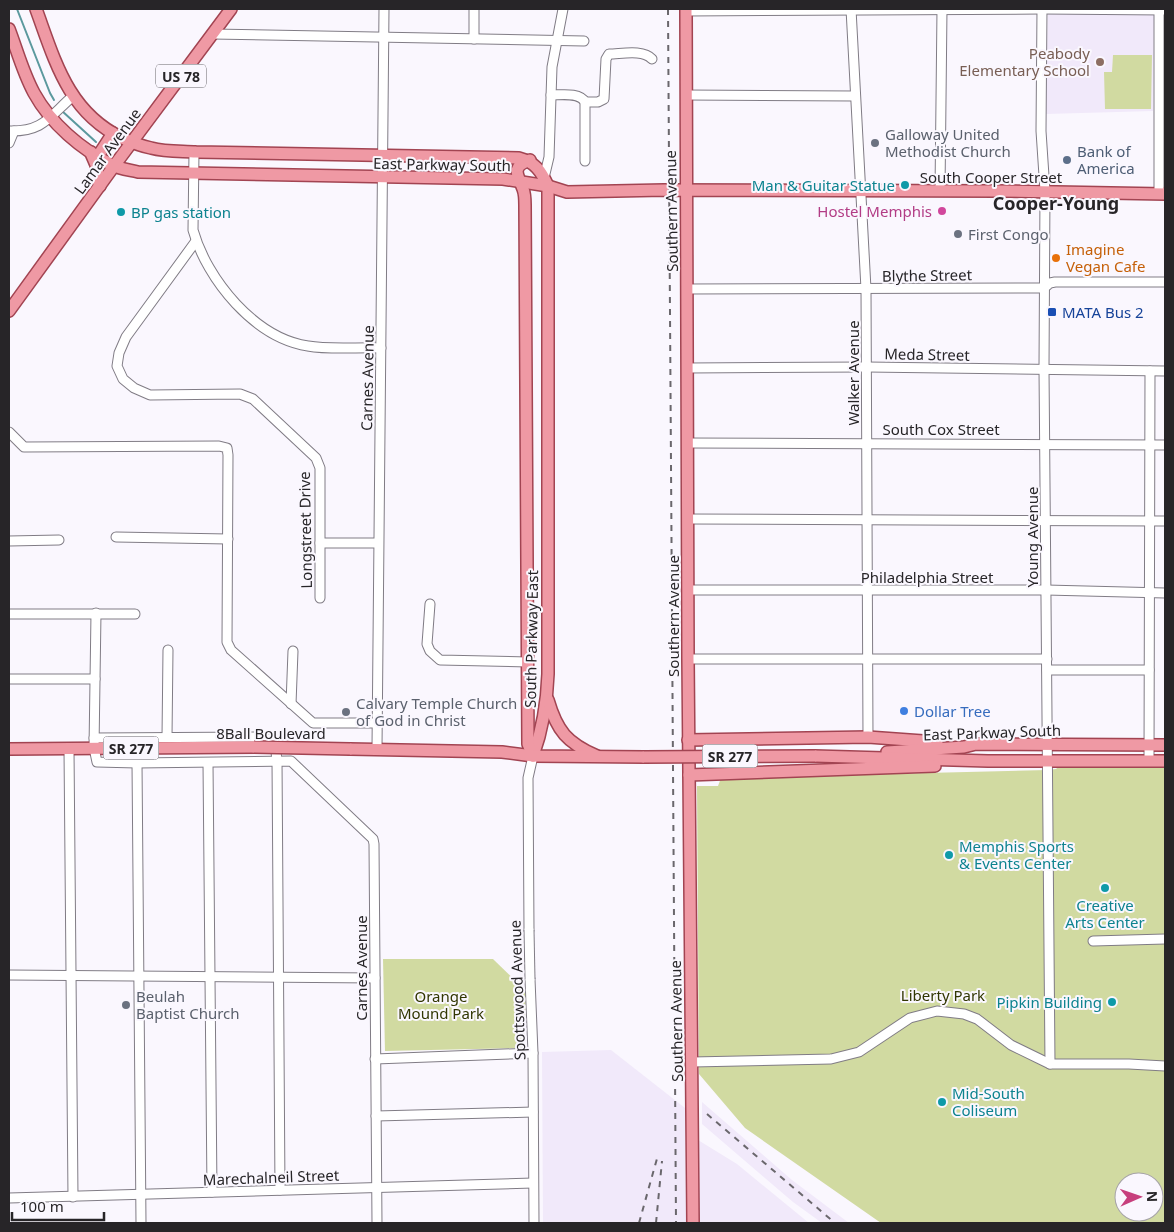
<svg xmlns="http://www.w3.org/2000/svg" width="1174" height="1232" font-family="'Noto Sans',sans-serif">
	<style>
		.built { fill: #f1e9fa }
		.green { fill: #d1daa1; fill-rule: evenodd }
		.lines { fill: none; stroke-linecap: round; stroke-linejoin: round }
		.stream { stroke: #5b999e; stroke-width: 2 }
		.minor-casing { stroke: #807c85; stroke-width: 11 }
		.major-casing { stroke: #a24452; stroke-width: 14 }
		.minor { stroke: #fff; stroke-width: 9 }
		.major { stroke: #ef99a4; stroke-width: 11 }
		.rail { stroke: #6a676c; stroke-width: 2; stroke-dasharray: 6 6; stroke-linecap: butt }
		.minor-bridge-casing { stroke: #807c85; stroke-width: 11; stroke-linecap: butt }
		.major-bridge-casing { stroke: #a24452; stroke-width: 14; stroke-linecap: butt }
		.minor-bridge { stroke: #fff; stroke-width: 9 }
		.major-bridge { stroke: #ef99a4; stroke-width: 11 }
		.education-dot { fill: #8d6e63; stroke: #faf7fe; stroke-width: 2 }
		.worship-dot { fill: #6b7280; stroke: #faf7fe; stroke-width: 2 }
		.service-dot { fill: #5c6f8a; stroke: #faf7fe; stroke-width: 2 }
		.culture-dot { fill: #0f9aa8; stroke: #faf7fe; stroke-width: 2 }
		.hotel-dot { fill: #d1479c; stroke: #faf7fe; stroke-width: 2 }
		.food-dot { fill: #e8710a; stroke: #faf7fe; stroke-width: 2 }
		.transit-dot { fill: #1a4fb4; stroke: #faf7fe; stroke-width: 2 }
		.shop-dot { fill: #3f7fe0; stroke: #faf7fe; stroke-width: 2 }
		.labels { text-anchor: middle; dominant-baseline: central; stroke-width: 4; stroke-linejoin: round; paint-order: stroke }
		.shield { fill: #faf7fe; stroke: #666468; stroke-width: 1 }
		.shield-label { font-size: 14px; font-weight: bold; fill: #272528 }
		.education-label { font-size: 15px; fill: #785e54; stroke: #faf7fe; text-anchor: end }
		.worship-label { font-size: 15px; fill: #5b616d; stroke: #faf7fe; text-anchor: start }
		.street-label { font-size: 15px; fill: #272528; stroke: #faf7fe }
		.service-label { font-size: 15px; fill: #4e5e75; stroke: #faf7fe; text-anchor: start }
		.culture-label { font-size: 15px; fill: #0d838f; stroke: #faf7fe; text-anchor: start }
		.hotel-label { font-size: 15px; fill: #b23c85; stroke: #faf7fe; text-anchor: end }
		.food-label { font-size: 15px; fill: #c56008; stroke: #faf7fe; text-anchor: start }
		.transit-label { font-size: 15px; fill: #164399; stroke: #faf7fe; text-anchor: start }
		.shop-label { font-size: 15px; fill: #366cbe; stroke: #faf7fe; text-anchor: start }
		.park-label { font-size: 15px; fill: #313602; stroke: #faf7fe }
		.quarter-label { font-size: 18px; font-weight: bold; fill: #272528; stroke: #faf7fe }
	</style>
	<rect width="100%" height="100%" fill="#faf7fe"/>
	<g class="built">
		<polygon points="1048,12 1154,12 1153,111 1046,114"/>
		<polygon points="611,1050 685,1108 686,1223 543,1223 542,1052"/>
		<polygon points="702,1102 792,1180 849,1223 822,1223 793,1202 702,1124"/>
		<polygon points="698,1140 737,1164 809,1223 696,1223"/>
	</g>
	<g class="green">
		<polygon points="1113,55 1152,55 1151,109 1105,109 1104,72 1112,72"/>
		<path d="M1165,765V1223H881L745,1128L699,1074L697,786H718L721,778L1048,770L1056,769L1059,766ZM1124,1182H1154V1212H1124Z"/>
		<polygon points="383,959 493,959 526,991 524,1048 385,1051"/>
	</g>
	<g class="lines">
		<g class="stream">
			<polyline points="17,9 50,93 54,100"/>
			<polyline points="62,111 96,142"/>
		</g>
		<defs>
			<g id="minor">
				<polyline points="851,9 866,289 868,737"/>
				<polyline points="1042,9 1041,131 1045,191 1044,369 1050,1064"/>
				<polyline points="1159,9 1159,194"/>
				<polyline points="686,11 1042,9 1165,10"/>
				<polyline points="212,34 584,41"/>
				<polyline points="474,39 474,9"/>
				<path d="M551,95C561,95 580,92 585,102V161"/>
				<polyline points="686,95 855,96"/>
				<path d="M585,102H598L604,99L606,59L609,54C621,54 643,49 652,59"/>
				<path d="M9,131C43,132 49,117 73,96"/>
				<polyline points="9,143 14,131"/>
				<path d="M194,152L193,230C207,280 255,338 308,346C329,350 360,347 381,348"/>
				<polyline points="544,178 549,157 552,67 563,9"/>
				<polyline points="940,191 942,9"/>
				<polyline points="196,241 126,337 119,353 117,366 123,379 134,388 150,395 240,394 253,399 316,458 320,468 320,598"/>
				<polyline points="687,289 1044,288 1050,283 1055,282 1165,282"/>
				<polyline points="688,368 867,367 1165,371"/>
				<polyline points="9,432 24,447 219,446 227,448 228,455 227,642 231,650 313,723 377,723"/>
				<polyline points="687,443 1165,445"/>
				<polyline points="688,519 1165,521"/>
				<polyline points="116,537 228,539"/>
				<polyline points="9,541 59,540"/>
				<polyline points="320,543 378,543"/>
				<polyline points="688,590 1046,590 1165,593"/>
				<polyline points="430,604 427,644 430,651 440,660 528,662"/>
				<polyline points="96,613 94,748 97,762 137,763 291,761 373,839 374,844 377,1223"/>
				<polyline points="9,614 135,614"/>
				<polyline points="688,659 1047,659"/>
				<polyline points="1047,670 1149,670"/>
				<polyline points="9,679 95,679"/>
				<polyline points="291,704 293,651"/>
				<polyline points="167,737 168,650"/>
				<path d="M94,738L263,737C277,742 275,747 277,760L280,1190"/>
				<polyline points="377,748 384,9"/>
				<polyline points="69,749 73,1197"/>
				<polyline points="1149,761 1150,371"/>
				<polyline points="137,763 141,1223"/>
				<polyline points="208,763 212,1192"/>
				<polyline points="529,930 528,778 533,756"/>
				<polyline points="1093,941 1165,939"/>
				<polyline points="9,975 375,978"/>
				<polyline points="530,979 533,1053 534,1223"/>
				<polyline points="375,1059 533,1053"/>
				<polyline points="692,1062 831,1059 859,1052 910,1018 937,1011 964,1014 977,1019 1011,1045 1050,1064 1129,1064 1165,1066"/>
				<polyline points="376,1116 533,1112"/>
				<polyline points="9,1198 533,1183"/>
			</g>
			<g id="major">
				<path d="M36,9C55,61 68,112 122,138C131,142 141,146 151,148C166,152 181,151 196,152L519,158C535,162 541,171 548,186V674C547,703 543,728 533,756"/>
				<polyline points="686,9 688,659 693,1223"/>
				<path d="M9,29C17,50 23,73 34,93C51,124 81,149 112,165C120,169 130,170 138,172L503,179L548,186L567,192L664,190L998,191L1165,194"/>
				<path d="M91,152C92,158 96,162 97,169C99,175 96,180 100,186"/>
				<polyline points="98,156 113,133"/>
				<path d="M530,160C510,167 518,175 523,189C525,194 525,200 525,205L528,744L533,756"/>
				<polyline points="9,311 114,166 231,9"/>
				<path d="M548,700C557,731 567,743 597,756"/>
				<polyline points="688,740 868,737 937,742"/>
				<polyline points="9,749 254,747"/>
				<polyline points="350,749 502,752 533,756 644,757"/>
				<polyline points="887,752 964,747 976,744 1165,745"/>
				<polyline points="815,756 988,761 1165,761"/>
				<polyline points="689,775 935,766"/>
			</g>
		</defs>
		<use href="#minor" class="minor-casing"/>
		<use href="#major" class="major-casing"/>
		<use href="#minor" class="minor"/>
		<use href="#major" class="major"/>
		<g class="rail">
			<polyline points="668,9 676,1223"/>
			<polyline points="707,1114 835,1223"/>
			<polyline points="639,1223 658,1155"/>
			<polyline points="656,1223 662,1161"/>
		</g>
		<defs>
			<polyline id="minor-bridge" points="529,930 530,979"/>
			<g id="major-bridge">
				<polyline points="254,747 350,749"/>
				<polyline points="644,757 815,756"/>
			</g>
		</defs>
		<use href="#minor-bridge" class="minor-bridge-casing"/>
		<use href="#major-bridge" class="major-bridge-casing"/>
		<use href="#minor-bridge" class="minor-bridge"/>
		<use href="#major-bridge" class="major-bridge"/>
	</g>
	<circle class="education-dot" cx="1100" cy="62" r="5"/>
	<g class="worship-dot">
		<circle cx="875" cy="143" r="5"/>
		<circle cx="958" cy="234" r="5"/>
		<circle cx="346" cy="712" r="5"/>
		<circle cx="126" cy="1005" r="5"/>
	</g>
	<circle class="service-dot" cx="1067" cy="160" r="5"/>
	<g class="culture-dot">
		<circle cx="905" cy="185" r="5"/>
		<circle cx="121" cy="212" r="5"/>
		<circle cx="949" cy="855" r="5"/>
		<circle cx="1105" cy="888" r="5"/>
		<circle cx="1112" cy="1002" r="5"/>
		<circle cx="942" cy="1102" r="5"/>
	</g>
	<circle class="hotel-dot" cx="942" cy="211" r="5"/>
	<circle class="food-dot" cx="1056" cy="258" r="5"/>
	<rect class="transit-dot" x="1047" y="307" width="10" height="10" rx="2.5"/>
	<circle class="shop-dot" cx="904" cy="711" r="5"/>
	<g class="labels">
		<g class="shield">
			<rect x="156" y="64.5" width="50" height="23" rx="4"/>
			<rect x="103.5" y="736.5" width="55" height="23" rx="4"/>
			<rect x="702.5" y="744.5" width="55" height="23" rx="4"/>
		</g>
		<g class="shield-label">
			<text x="181" y="76">US 78</text>
			<text x="131" y="748">SR 277</text>
			<text x="730" y="756">SR 277</text>
		</g>
		<g class="education-label">
			<text x="1090" y="53">Peabody<tspan x="1090" dy="17">Elementary School</tspan></text>
		</g>
		<g class="worship-label">
			<text x="885" y="134">Galloway United<tspan x="885" dy="17">Methodist Church</tspan></text>
			<text x="968" y="234">First Congo</text>
			<text x="356" y="703">Calvary Temple Church<tspan x="356" dy="17">of God in Christ</tspan></text>
			<text x="136" y="996">Beulah<tspan x="136" dy="17">Baptist Church</tspan></text>
		</g>
		<g class="street-label">
			<text transform="translate(107 151) rotate(-54)">Lamar Avenue</text>
			<text transform="translate(442 164) rotate(1)">East Parkway South</text>
			<text x="991" y="177">South Cooper Street</text>
			<text transform="translate(671 211) rotate(-91)">Southern Avenue</text>
			<text transform="translate(927 275) rotate(-1)">Blythe Street</text>
			<text transform="translate(927 354) rotate(1)">Meda Street</text>
			<text transform="translate(853 373) rotate(-90)">Walker Avenue</text>
			<text transform="translate(367 378) rotate(-89)">Carnes Avenue</text>
			<text x="941" y="429">South Cox Street</text>
			<text transform="translate(305 530) rotate(-91)">Longstreet Drive</text>
			<text transform="translate(1032 537) rotate(-90)">Young Avenue</text>
			<text x="927" y="577">Philadelphia Street</text>
			<text transform="translate(673 616) rotate(-90)">Southern Avenue</text>
			<text transform="translate(531 639) rotate(-89)">South Parkway East</text>
			<text transform="translate(992 732) rotate(-2)">East Parkway South</text>
			<text x="271" y="733">8Ball Boulevard</text>
			<text transform="translate(361 968) rotate(-90)">Carnes Avenue</text>
			<text transform="translate(517 990) rotate(-92)">Spottswood Avenue</text>
			<text transform="translate(676 1021) rotate(-91)">Southern Avenue</text>
			<text transform="translate(271 1177) rotate(-2)">Marechalneil Street</text>
		</g>
		<g class="service-label">
			<text x="1077" y="151">Bank of<tspan x="1077" dy="17">America</tspan></text>
		</g>
		<g class="culture-label">
			<text x="895" y="185" text-anchor="end">Man &amp; Guitar Statue</text>
			<text x="131" y="212">BP gas station</text>
			<text x="959" y="846">Memphis Sports<tspan x="959" dy="17">&amp; Events Center</tspan></text>
			<text x="1105" y="905" text-anchor="middle">Creative<tspan x="1105" dy="17">Arts Center</tspan></text>
			<text x="1102" y="1002" text-anchor="end">Pipkin Building</text>
			<text x="952" y="1093">Mid-South<tspan x="952" dy="17">Coliseum</tspan></text>
		</g>
		<g class="hotel-label">
			<text x="932" y="211">Hostel Memphis</text>
		</g>
		<g class="food-label">
			<text x="1066" y="249">Imagine<tspan x="1066" dy="17">Vegan Cafe</tspan></text>
		</g>
		<g class="transit-label">
			<text x="1062" y="312">MATA Bus 2</text>
		</g>
		<g class="shop-label">
			<text x="914" y="711">Dollar Tree</text>
		</g>
		<g class="park-label">
			<text x="943" y="995">Liberty Park</text>
			<text x="441" y="996">Orange<tspan x="441" dy="17">Mound Park</tspan></text>
		</g>
		<g class="quarter-label">
			<text x="1056" y="203">Cooper-Young</text>
		</g>
	</g>
	<rect width="1174" height="1232" fill="none" stroke="#272528" stroke-width="20"/>
	<g transform="translate(1139 1197) rotate(88)"><circle r="24" fill="#faf7fe" stroke="#a6a3a8"/>
	<path d="M0-4L9 19L0 12L-9 19Z" fill="#c73f7d"/>
	<text y="-8" font-size="14" font-weight="bold" text-anchor="middle" fill="#272528">N</text>
	</g>
	<path d="M12 1212v8h92v-8" fill="none" stroke="#272528" stroke-width="2.5"/>
	<text x="20" y="1212" font-size="15" fill="#272528" stroke="#faf7fe" stroke-width="4" paint-order="stroke">100 m</text>
</svg>
